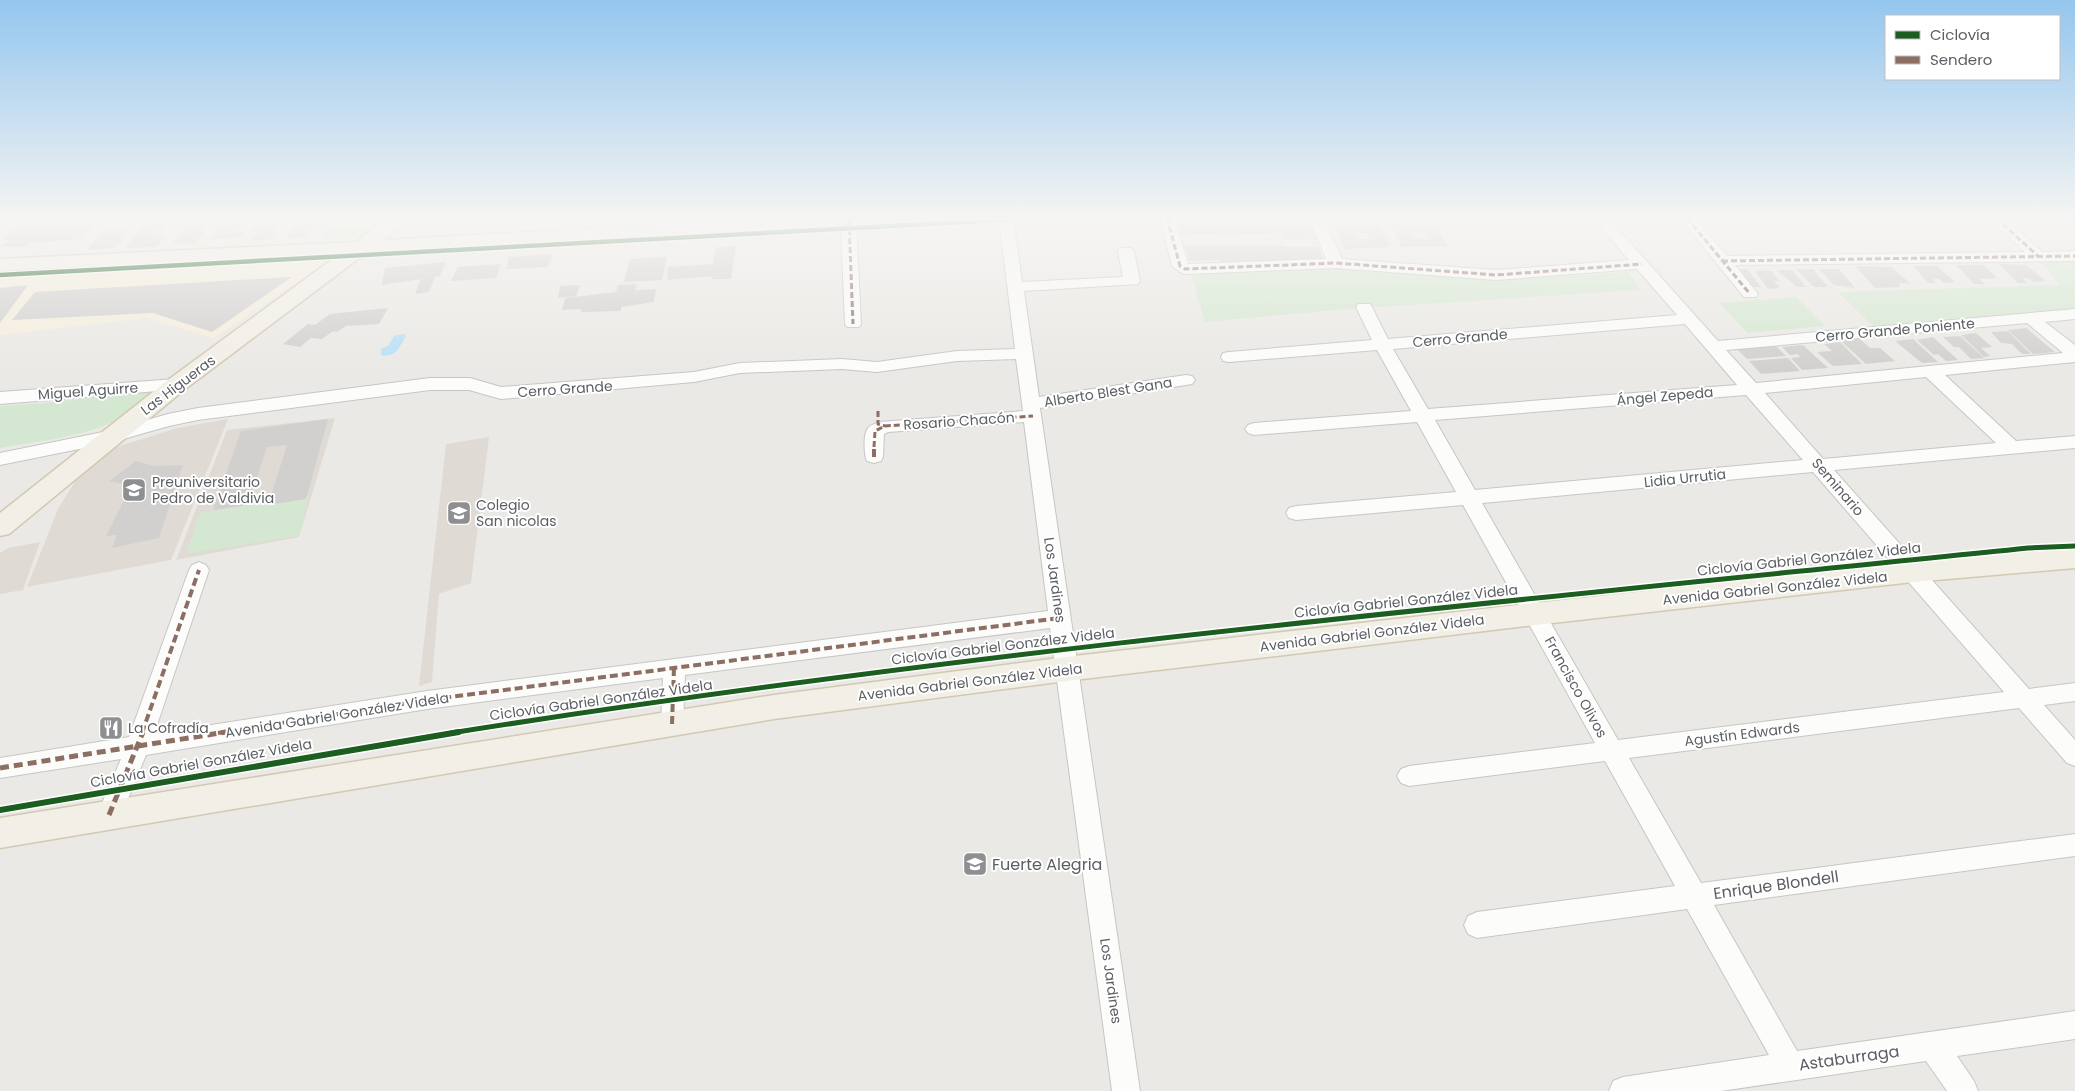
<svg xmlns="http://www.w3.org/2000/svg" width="2075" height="1091" font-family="Poppins,sans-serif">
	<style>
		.commercial { fill: #f5eedd }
		.education { fill: #dfdbd4 }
		.green { fill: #d4e7d0 }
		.water { fill: #b7e0f7 }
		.building { fill: #d2d0ce; fill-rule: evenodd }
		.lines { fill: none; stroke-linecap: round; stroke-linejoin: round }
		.minor-casing { stroke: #c6c6c6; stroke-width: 2 }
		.major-casing { stroke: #d3c8b2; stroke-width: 3 }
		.minor { fill: #fcfcfb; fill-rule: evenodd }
		.major { fill: #f2efe7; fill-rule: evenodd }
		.quiet-far2 { stroke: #8d6e63; stroke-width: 3; stroke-dasharray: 6 3; stroke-linecap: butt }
		.quiet-far1 { stroke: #8d6e63; stroke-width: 4; stroke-dasharray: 8 4; stroke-linecap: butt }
		.quiet { stroke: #8d6e63; stroke-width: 5; stroke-dasharray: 9 5; stroke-linecap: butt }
		.cycleway-far2-casing { stroke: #fff; stroke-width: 7 }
		.cycleway-far1-casing { stroke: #fff; stroke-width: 8 }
		.cycleway-casing { stroke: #fff; stroke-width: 9 }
		.cycleway-far2 { stroke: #1b5e20; stroke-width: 4.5 }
		.cycleway-far1 { stroke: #1b5e20; stroke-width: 5 }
		.cycleway { stroke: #1b5e20; stroke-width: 6 }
		.labels { text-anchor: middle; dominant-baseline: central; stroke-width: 4; stroke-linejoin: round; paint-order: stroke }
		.street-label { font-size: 14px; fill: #5b5f63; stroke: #fff }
		.poi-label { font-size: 14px; fill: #5b5f63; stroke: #fff; text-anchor: start }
		.near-poi-label { font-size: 16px; fill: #5b5f63; stroke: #fff; text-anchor: start }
		.near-street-label { font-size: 16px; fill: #5b5f63; stroke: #fff }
	</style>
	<rect width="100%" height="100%" fill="#ebe9e5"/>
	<polygon class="commercial" points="329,260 214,338 147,318 0,335 0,278"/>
	<g class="education">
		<polygon points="335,418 299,537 176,560 227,430"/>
		<polygon points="228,419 171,560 27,587 58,509 81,472 107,450 177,428"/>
		<polygon points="489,437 471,583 439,594 432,682 419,686 446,444"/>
		<polygon points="40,542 23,590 0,594 0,553 8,548"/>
	</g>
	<g class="green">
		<path d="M334,218H393C371,234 348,239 322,242Z"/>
		<polygon points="661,218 745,218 745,221 660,225"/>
		<polygon points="2075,258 2075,311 1875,328 1838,292 2060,285 2038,259"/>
		<polygon points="1338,268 1498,280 1628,272 1640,290 1348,309 1205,322 1191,274"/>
		<polygon points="1796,297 1825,326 1747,333 1720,303"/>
		<path d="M153,391C142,400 132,412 120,418C87,437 37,441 0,448V406L43,403Z"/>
		<polygon points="309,496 299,536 186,554 200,513"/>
	</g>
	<path class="water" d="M404,334L406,336C399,347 397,358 381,355V349L388,346L394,336Z"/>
	<g class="building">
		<polygon points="24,218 46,218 40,225 75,224 80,218 99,218 82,239 29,243 25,247 1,247 8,240 1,240"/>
		<polygon points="440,218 464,218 459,228 435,229"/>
		<polygon points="475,218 506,218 504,224 470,228"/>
		<polygon points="514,218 542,218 541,223 511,225"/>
		<polygon points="552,218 581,218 581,221 551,222"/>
		<polygon points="1177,218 1309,218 1317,239 1282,240 1280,233 1215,236 1215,234 1181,235"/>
		<polygon points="210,220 199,232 204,232 196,243 171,244 190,221"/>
		<polygon points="245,220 237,231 245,231 239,238 210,239 224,221"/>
		<polygon points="315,220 307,237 288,239 294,222"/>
		<polygon points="281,222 274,233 279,232 274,239 252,241 258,232 251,232 257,223"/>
		<path d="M1435,222L1447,246L1401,247L1391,224ZM1412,232H1423L1427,238H1415Z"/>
		<path d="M1379,224L1390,247L1344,249L1335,225ZM1356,233H1367L1370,239H1359Z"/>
		<polygon points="144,225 165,225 164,230 155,231 153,235 166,234 157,247 125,248"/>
		<polygon points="106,228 128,228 120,237 125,238 114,248 87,250"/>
		<polygon points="1282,245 1282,247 1319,247 1323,260 1220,264 1219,260 1189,261 1185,246"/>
		<polygon points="736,246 731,279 712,279 713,276 667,280 668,267 713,264 716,247"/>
		<polygon points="553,254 548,267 506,269 509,257"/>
		<polygon points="667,257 662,280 624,282 630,259"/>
		<polygon points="446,262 440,276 435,277 429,292 415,294 421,279 382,285 385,268"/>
		<polygon points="501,264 496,278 451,281 458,267"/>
		<polygon points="1999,264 2026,265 2046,281 2034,282 2028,278 2022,277 2027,283 2018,283"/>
		<polygon points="1956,265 1983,265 1997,278 1979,279 1985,284 1974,284"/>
		<polygon points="1855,266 1891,267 1911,284 1899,283 1900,287 1875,288"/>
		<polygon points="1913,266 1937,266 1955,282 1944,283 1939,279 1933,279 1936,283 1928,283"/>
		<polygon points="1732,269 1747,269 1761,287 1746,287"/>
		<polygon points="1796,269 1813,269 1828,287 1814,287"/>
		<polygon points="1819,269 1839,269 1855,288 1834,285"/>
		<polygon points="1770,270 1780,281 1774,281 1780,288 1768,289 1755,271"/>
		<polygon points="1776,270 1792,270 1806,287 1797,287"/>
		<polygon points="292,277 212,332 153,313 12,320 35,292"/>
		<polygon points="637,284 635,290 656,289 654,302 621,307 621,311 581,312 581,309 562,310 565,298 616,292 618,285"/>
		<polygon points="28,285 0,323 0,288"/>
		<polygon points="580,285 576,296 558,298 560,286"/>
		<polygon points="388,308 379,324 346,326 337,332 333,331 322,339 311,338 300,347 283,344 308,324 315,325 330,314"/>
		<polygon points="2026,328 2055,352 2033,354 2008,330"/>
		<polygon points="2008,331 2031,354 2022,354 2012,344 2001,343 1991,332"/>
		<polygon points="1976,333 1992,347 1981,348 1990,356 1984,357 1961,335"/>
		<polygon points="1960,336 1984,358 1971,359 1959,347 1954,347 1943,337"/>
		<polygon points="1933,337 1958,360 1946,361 1938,354 1934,355 1917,340"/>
		<polygon points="1859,338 1870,348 1880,348 1895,361 1866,364 1841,341"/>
		<polygon points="1913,339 1938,362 1922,363 1895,341"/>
		<polygon points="1840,342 1862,364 1833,366 1817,352 1832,351 1824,344"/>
		<polygon points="1803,345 1828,368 1802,370 1791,358 1800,357 1798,354 1790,355 1782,347"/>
		<polygon points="1776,346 1786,356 1747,359 1737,349"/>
		<polygon points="1788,358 1800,371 1761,374 1749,361"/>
		<polygon points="328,419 306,499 268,505 287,445 267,447 248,505 213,510 241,431"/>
		<polygon points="136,461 154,466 183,465 159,538 112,548 117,535 106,536 131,486 109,481"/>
	</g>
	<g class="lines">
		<defs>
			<g id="minor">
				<polygon points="843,218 855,218 856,220 861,324 859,327 847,327 845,324 841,228"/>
				<path d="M999,218H1013L1022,282L1123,277L1118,251L1121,248H1131L1134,251L1140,281L1138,284L1024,291L1039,397L1186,375L1192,376L1195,380L1192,384L1186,385L1040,408L1140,1091H1112L1050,628L685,675L683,724L680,731L672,734L664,731L661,724L663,678L427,709L146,755L118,823L109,826L100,823L97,815L121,759L0,778V758L129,737L189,570L192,565L199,562L206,565L209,570L154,734L427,691L1048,611L1024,422L888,432L884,434L883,457L881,461L874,463L867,461C864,455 863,434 868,428C870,425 875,424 879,422L1023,411L1016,359L957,361L877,372L842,369L740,373L694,382L501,399L469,390H430L198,420L169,426L109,443L0,465V453L108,431L168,414L198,408L430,378H470L501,387L694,372L740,363L842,359L877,362L957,351L1015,349Z"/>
				<path d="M1160,218H1174L1188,264L1326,259L1309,218H1323L1342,259L1496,270L1629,260L1593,218H1608L1718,341L2075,309V319L2045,322L2075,345V362L1945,375L2016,441L2075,436V448L1834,470L2029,689L2075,683V701L2044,705L2075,740V766L2067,763L2019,708L1629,758L1701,883L2075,834V856L1714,905L1797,1051L2075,1011V1039L1957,1056L1974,1081L1978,1091H1947L1926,1061L1721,1091H1609L1613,1081L1623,1077L1769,1055L1687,909L1477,938L1468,934L1464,925L1468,916L1477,912L1675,886L1605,761L1409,786L1401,783L1397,776L1401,769L1409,766L1595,743L1463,505L1296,520L1289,518L1286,513L1289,508L1296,506L1456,492L1417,422L1254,435L1248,433L1245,429L1248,425L1254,423L1411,411L1377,350L1229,362L1223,361L1221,357L1223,353L1229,352L1372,340L1356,307L1358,304H1370L1372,307L1388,339L1677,315L1637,269L1496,280L1336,268L1185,274L1180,272L1172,266ZM2027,323L2063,353L1756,383L1726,350ZM1685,324L1737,385L1428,409L1393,349ZM1926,377L1996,443L1823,459L1765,393ZM1746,395L1803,460L1475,490L1435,420ZM1813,472L2004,692L1618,740L1482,503Z"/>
				<polygon points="1680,218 1695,218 1727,256 2025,252 1989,218 2005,218 2042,252 2075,251 2075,261 1735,265 1758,294 1756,297 1744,297"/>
				<polygon points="176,379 182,381 185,385 182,389 0,404 0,392"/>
			</g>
			<g id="major">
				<polygon points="388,218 410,218 383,240 788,218 906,218 904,222 897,224 366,253 184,390 9,534 0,536 0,513 168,380 338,255 0,271 0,259 356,242"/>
				<polygon points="2075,548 2075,568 1913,582 1535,625 1066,681 774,719 0,848 0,818 774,695 1066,657 1535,603 1913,562"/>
			</g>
		</defs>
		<use href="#minor" class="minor-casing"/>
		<use href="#major" class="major-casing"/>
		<use href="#minor" class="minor"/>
		<use href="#major" class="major"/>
		<g class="quiet-far2">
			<polyline points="1167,218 1180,266 1185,269 1336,263 1496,275 1642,264"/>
			<polyline points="1687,218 1750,294"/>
			<polyline points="1996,218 2039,257"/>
			<polyline points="849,220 853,324"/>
			<polyline points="1722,261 2075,256"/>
			<polyline points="878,411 878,424 885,426"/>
			<polyline points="874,447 875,431 885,426 1033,416"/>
		</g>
		<g class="quiet-far1">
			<polyline points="874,457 874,446"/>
			<polyline points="672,724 674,668"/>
			<polyline points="142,733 199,570"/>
			<polyline points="218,733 427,700 1060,618"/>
		</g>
		<g class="quiet">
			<polyline points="0,768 226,732"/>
			<polyline points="109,815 143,732"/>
		</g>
		<defs>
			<polyline id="cycleway-far2" points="0,275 1037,218"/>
			<path id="cycleway-far1" d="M451,733C974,650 1502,602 2028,548L2075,546"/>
			<polyline id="cycleway" points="0,810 459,732"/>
		</defs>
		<use href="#cycleway-far2" class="cycleway-far2-casing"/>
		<use href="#cycleway-far1" class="cycleway-far1-casing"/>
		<use href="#cycleway" class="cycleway-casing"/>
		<use href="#cycleway-far2" class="cycleway-far2"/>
		<use href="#cycleway-far1" class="cycleway-far1"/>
		<use href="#cycleway" class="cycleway"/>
	</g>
	<linearGradient id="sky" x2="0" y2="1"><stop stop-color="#94c6ee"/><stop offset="0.59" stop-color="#f6f5f3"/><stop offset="1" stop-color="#f6f5f3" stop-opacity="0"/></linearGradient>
	<rect width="2075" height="371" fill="url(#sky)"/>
	<defs>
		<symbol id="school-square" viewBox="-11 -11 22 22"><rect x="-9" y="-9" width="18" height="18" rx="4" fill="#8d8f90" stroke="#fff"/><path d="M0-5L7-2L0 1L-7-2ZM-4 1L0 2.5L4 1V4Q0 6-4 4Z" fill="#fff"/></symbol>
		<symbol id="restaurant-square" viewBox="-11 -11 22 22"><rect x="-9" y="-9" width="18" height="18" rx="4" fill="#8d8f90" stroke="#fff"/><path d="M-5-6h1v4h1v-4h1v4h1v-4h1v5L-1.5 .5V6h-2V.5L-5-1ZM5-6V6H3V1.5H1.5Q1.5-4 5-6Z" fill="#fff"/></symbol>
	</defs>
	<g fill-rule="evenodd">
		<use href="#school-square" x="120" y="476" width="28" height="28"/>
		<use href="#school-square" x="445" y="499" width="28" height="28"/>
		<use href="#restaurant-square" x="97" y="714" width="28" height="28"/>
		<use href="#school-square" x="961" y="850" width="28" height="28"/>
	</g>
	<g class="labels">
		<g class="street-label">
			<text transform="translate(1895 330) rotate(-5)">Cerro Grande Poniente</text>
			<text transform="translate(1460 338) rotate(-5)">Cerro Grande</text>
			<text transform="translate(178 385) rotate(-37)">Las Higueras</text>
			<text transform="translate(565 389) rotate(-4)">Cerro Grande</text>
			<text transform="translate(88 391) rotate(-4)">Miguel Aguirre</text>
			<text transform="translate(1108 392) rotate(-9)">Alberto Blest Gana</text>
			<text transform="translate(1665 396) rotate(-5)">Ángel Zepeda</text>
			<text transform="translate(959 421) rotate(-4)">Rosario Chacón</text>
			<text transform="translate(1685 478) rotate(-6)">Lidia Urrutia</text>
			<text transform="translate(1838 487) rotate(49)">Seminario</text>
			<text transform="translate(1809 559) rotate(-6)">Ciclovía Gabriel González Videla</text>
			<text transform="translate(1055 580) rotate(82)">Los Jardines</text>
			<text transform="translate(1775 588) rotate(-6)">Avenida Gabriel González Videla</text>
			<text transform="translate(1406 601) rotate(-6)">Ciclovía Gabriel González Videla</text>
			<text transform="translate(1372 633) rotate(-7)">Avenida Gabriel González Videla</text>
			<text transform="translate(1003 646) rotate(-7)">Ciclovía Gabriel González Videla</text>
			<text transform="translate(970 682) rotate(-7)">Avenida Gabriel González Videla</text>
			<text transform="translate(1576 687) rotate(61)">Francisco Olivos</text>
			<text transform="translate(601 700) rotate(-8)">Ciclovía Gabriel González Videla</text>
			<text transform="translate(337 715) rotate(-9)">Avenida Gabriel González Videla</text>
			<text transform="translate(1742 734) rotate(-7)">Agustín Edwards</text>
			<text transform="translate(201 763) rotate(-10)">Ciclovía Gabriel González Videla</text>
			<text transform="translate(1111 981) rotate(82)">Los Jardines</text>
		</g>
		<g class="poi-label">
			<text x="152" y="482">Preuniversitario<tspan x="152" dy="16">Pedro de Valdivia</tspan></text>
			<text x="476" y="505">Colegio<tspan x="476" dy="16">San nicolas</tspan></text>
			<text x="128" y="728">La Cofradía</text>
		</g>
		<g class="near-poi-label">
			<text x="992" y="864">Fuerte Alegria</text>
		</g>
		<g class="near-street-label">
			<text transform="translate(1776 885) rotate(-8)">Enrique Blondell</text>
			<text transform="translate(1849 1058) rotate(-8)">Astaburraga</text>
		</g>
	</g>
	<rect x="1885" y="15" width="175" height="65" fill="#ffffff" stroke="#bdbfc1"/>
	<rect x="1895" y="31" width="25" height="8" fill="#1b5e20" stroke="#bdbfc1"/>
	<text x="1930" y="40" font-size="15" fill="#5b5f63">Ciclovía</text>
	<rect x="1895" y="56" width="25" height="8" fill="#8d6e63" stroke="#bdbfc1"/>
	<text x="1930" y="65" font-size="15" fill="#5b5f63">Sendero</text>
</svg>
